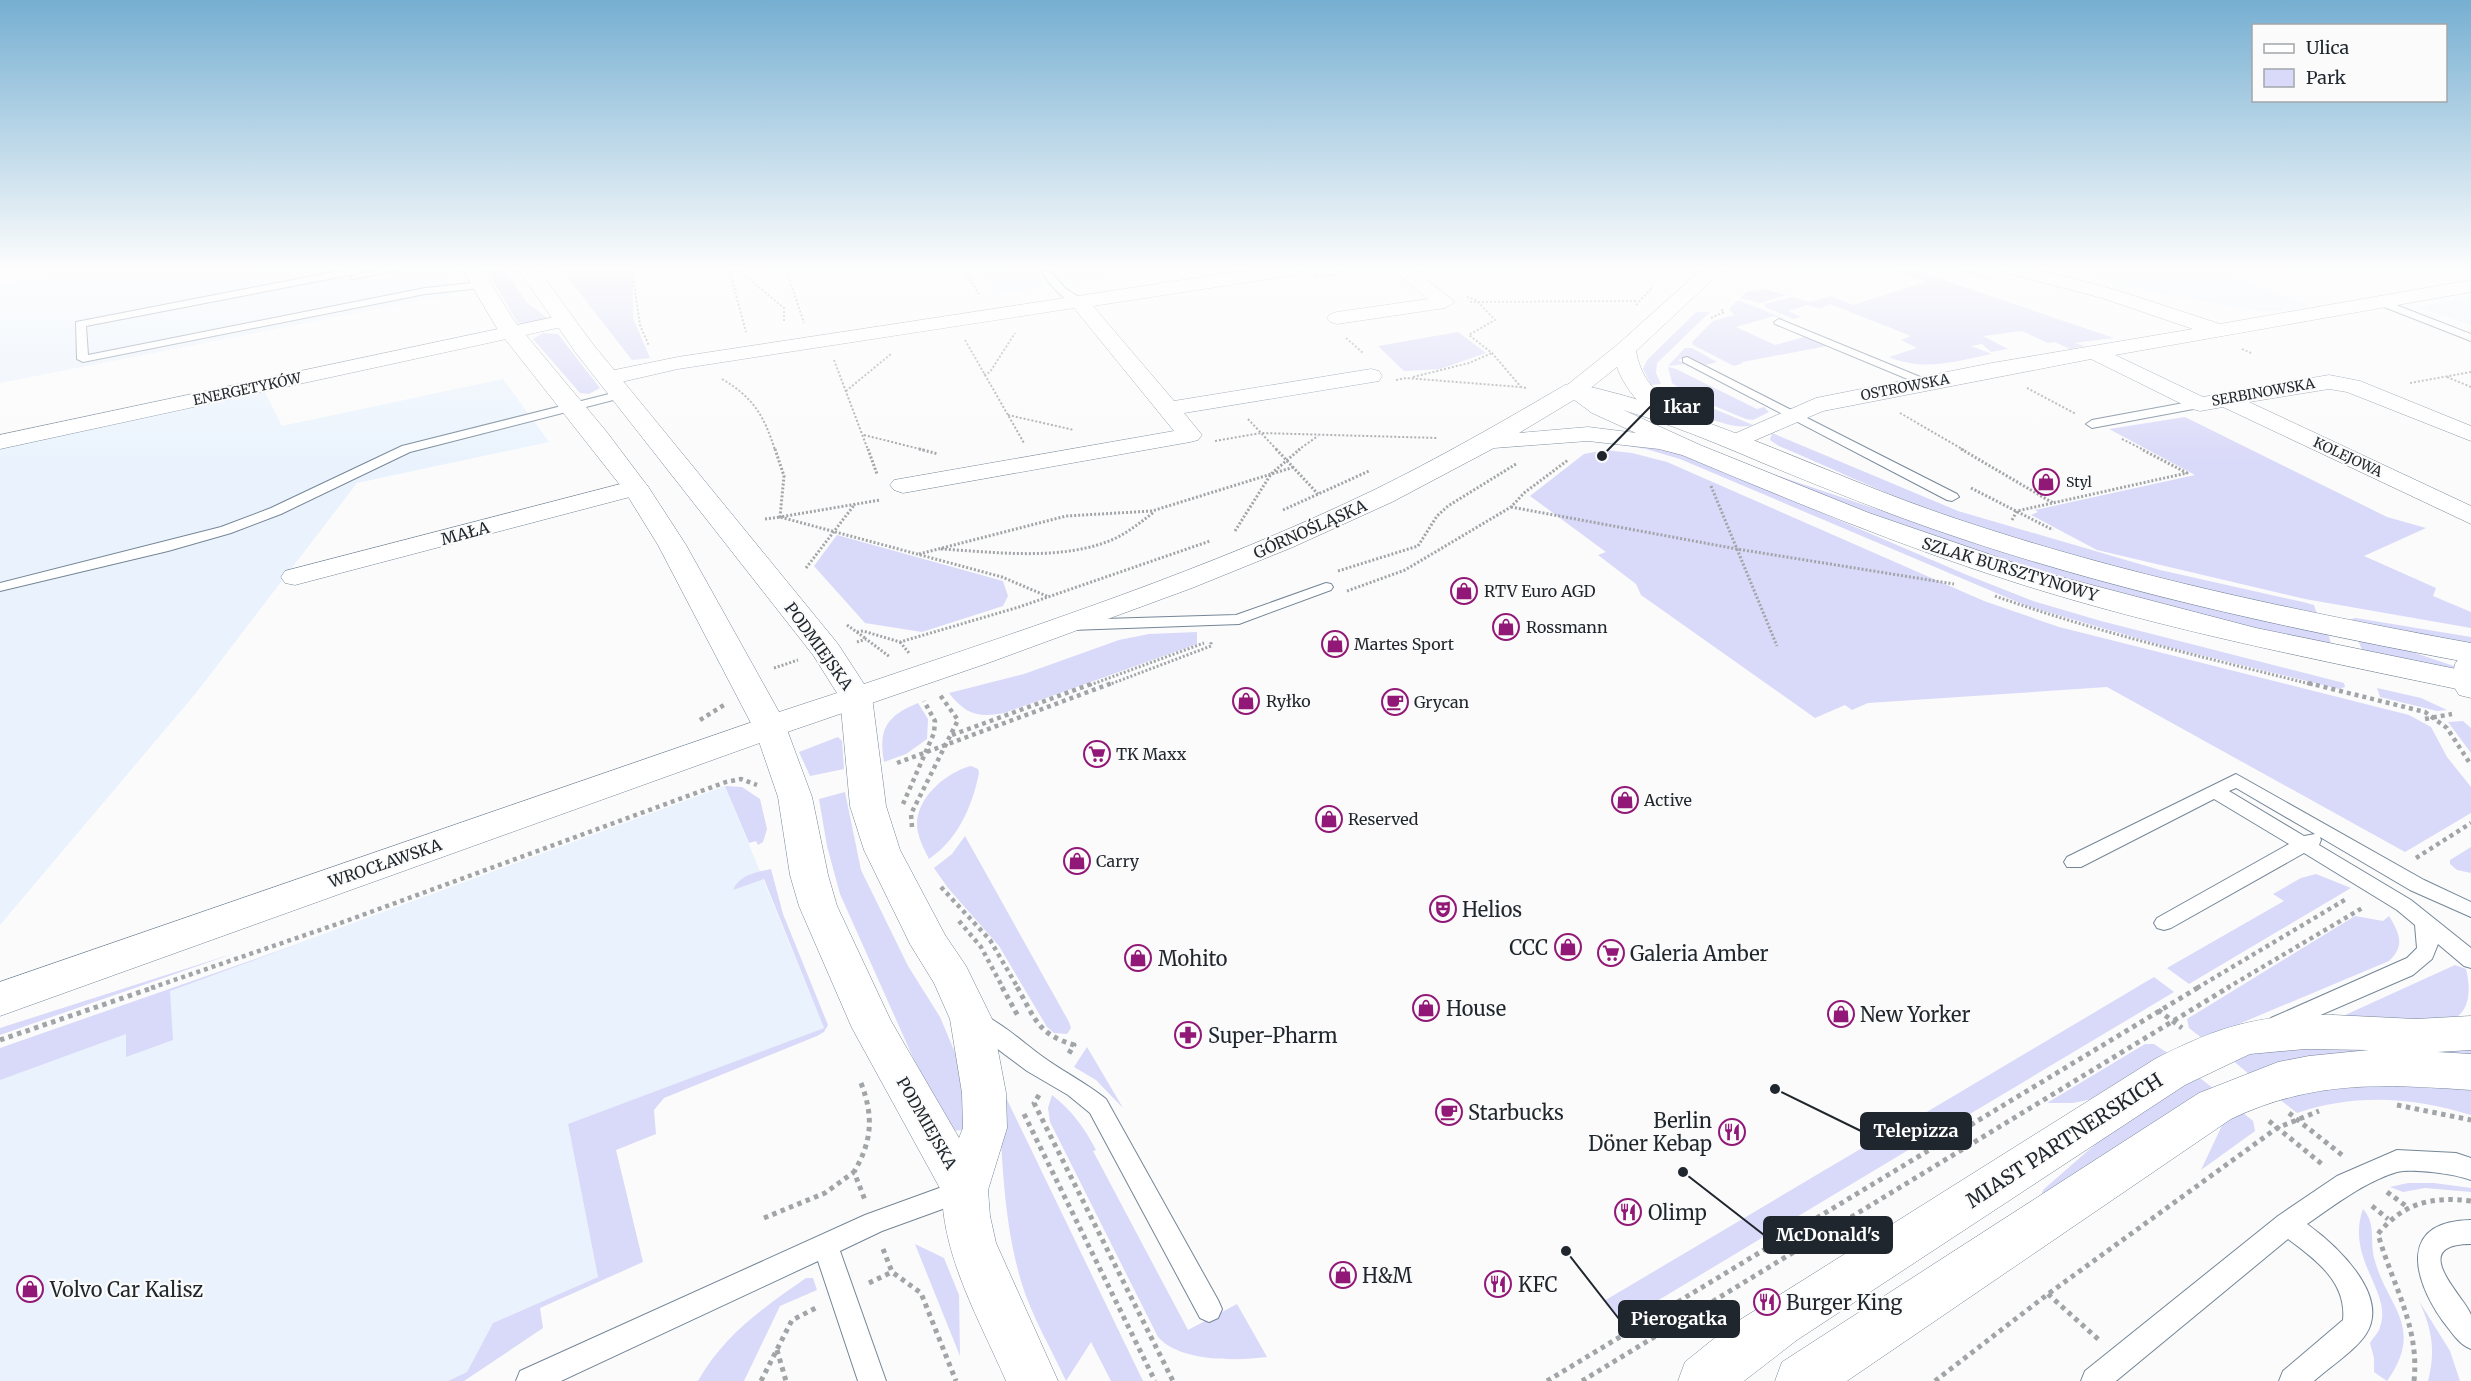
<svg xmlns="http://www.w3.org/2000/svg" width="2471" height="1381" font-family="Merriweather,serif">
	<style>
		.built { fill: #eaf3fd }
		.green { fill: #d9d9f9 }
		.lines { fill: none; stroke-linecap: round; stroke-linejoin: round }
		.service-casing { stroke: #758697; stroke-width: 2 }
		.minor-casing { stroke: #758697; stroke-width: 1 }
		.tertiary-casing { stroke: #758697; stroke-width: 1 }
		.secondary-casing { stroke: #758697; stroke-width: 1 }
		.path-far3 { stroke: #a2a5a8; stroke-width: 2; stroke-dasharray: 2 2; stroke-linecap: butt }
		.path-far2 { stroke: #a2a5a8; stroke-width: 3; stroke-dasharray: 2 2; stroke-linecap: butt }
		.path-far1 { stroke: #a2a5a8; stroke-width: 4.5; stroke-dasharray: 4 4; stroke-linecap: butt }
		.path { stroke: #a2a5a8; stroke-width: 5; stroke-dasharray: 4.5 4.5; stroke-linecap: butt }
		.service { fill: #fff; fill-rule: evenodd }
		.minor { fill: #fff; fill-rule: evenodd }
		.tertiary { fill: #fff; fill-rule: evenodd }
		.secondary { fill: #fff; fill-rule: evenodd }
		.labels { text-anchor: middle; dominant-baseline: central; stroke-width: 4.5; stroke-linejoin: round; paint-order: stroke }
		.far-street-label { font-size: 14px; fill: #1f262d; stroke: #fbfbfb }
		.far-poi-label { font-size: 14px; fill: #1f262d; stroke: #fbfbfb; text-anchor: start }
		.street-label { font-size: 16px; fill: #1f262d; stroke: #fbfbfb }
		.poi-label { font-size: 16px; fill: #1f262d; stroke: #fbfbfb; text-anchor: start }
		.near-poi-label { font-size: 20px; fill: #1f262d; stroke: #fbfbfb; text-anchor: start }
		.near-street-label { font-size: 20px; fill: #1f262d; stroke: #fbfbfb }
		.leader { fill: none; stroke: #1f262d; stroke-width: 2 }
		.callout-dot { fill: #1f262d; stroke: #fbfbfb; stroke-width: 2 }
		.callout { fill: #1f262d; stroke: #1f262d; stroke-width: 2 }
		.callout-label { font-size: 18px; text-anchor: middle; font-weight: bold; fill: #fff }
	</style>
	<rect width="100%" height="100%" fill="#fbfbfb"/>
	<g class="built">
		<polygon points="88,269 443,269 455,294 0,383 0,284"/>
		<polygon points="982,269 1158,269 1159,270 997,294"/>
		<polygon points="2059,269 2236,269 2228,278 2247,282 2309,306 2280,311 2257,311 2167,295"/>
		<polygon points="2471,296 2471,325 2416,307"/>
		<polygon points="503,379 549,442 357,483 196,693 0,925 0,448 264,390 282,426"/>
		<polygon points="725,786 824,1028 568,1124 598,1277 493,1323 467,1372 448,1381 0,1381 0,1053"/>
	</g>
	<g class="green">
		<polygon points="486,269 504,269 526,302 547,318 544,321 518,323"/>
		<polygon points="561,269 630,269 633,278 633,318 650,358 632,360"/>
		<path d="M1889,269H1911L2114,338L2074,343L2085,346L2070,349L2055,342L2048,343L2022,331L1983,336L2008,349L1991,352L1982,344L1971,346L1992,354C1955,361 1925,372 1889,357L1917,348L1901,340L1911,336L1830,304L1820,308L1823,309L1807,305L1788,311L1801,317L1794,319L1765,307V304L1792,297L1810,302L1830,296L1853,305L1925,282Z"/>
		<polygon points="1765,289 1786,295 1760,303 1740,298 1747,292"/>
		<polygon points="1738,300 1788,320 1774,316 1736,327 1775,345 1804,337 1827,346 1742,362 1743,363 1734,366 1693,345 1692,342 1713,321 1734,315 1729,309"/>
		<polygon points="1696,312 1710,312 1657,363 1656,373 1661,384 1651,385 1643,369 1647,360"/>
		<polygon points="1458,332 1486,353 1440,369 1404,371 1378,346"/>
		<polygon points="543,333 558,334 600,388 589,394 580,393 533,339"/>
		<polygon points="1685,348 1692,348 1717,362 1706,365 1689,357 1678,360 1685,364 1668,366"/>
		<polygon points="1668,367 1676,369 1757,409 1764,407 1769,412 1753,420 1746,419 1690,396 1672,383"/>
		<path d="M1657,391L1678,394L1753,425C1730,433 1676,405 1657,391Z"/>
		<polygon points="2185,417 2387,517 2426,528 2364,556 2436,588 2433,596 2471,612 2471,628 2305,599 2097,550 2031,515 2038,512 2035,510 2195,475 2109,429"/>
		<path d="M1772,433L1958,511L2160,570L2303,602L2314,605L2317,614C2184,586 2048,557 1921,507C1873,488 1826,466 1779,446L1770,440Z"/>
		<polygon points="1615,438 1689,456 1967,575 2033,601 2101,621 2344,683 2345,687 2339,689 2164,646 2027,606 1680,459 1646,449 1615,444"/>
		<polygon points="1605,450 1632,453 1667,462 1984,601 2059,627 2409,715 2431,727 2447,757 2471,787 2471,813 2405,852 2107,687 1868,703 1852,710 1845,705 1815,718 1641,595 1636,584 1598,555 1606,552 1530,496 1584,454"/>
		<path d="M1761,470L1950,534L2328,633L2332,647C2184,612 2035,576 1891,524C1847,508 1804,488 1761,470Z"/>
		<polygon points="837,535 1003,581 1008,596 1003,606 922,632 865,623 814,566"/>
		<polygon points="2356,618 2471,637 2471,644 2352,623 2351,619"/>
		<path d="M1197,632V644L1004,713C978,718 965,714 949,693L1024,674L1119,640L1149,634Z"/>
		<polygon points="2358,640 2409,651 2454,666 2459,670 2363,652"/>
		<polygon points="2377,688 2421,698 2447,710 2437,711 2380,697"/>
		<path d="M918,703L928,719L927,739L906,754L884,762C878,728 887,716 918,703Z"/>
		<polygon points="2463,721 2471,728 2471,753 2448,722"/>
		<polygon points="838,737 842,741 844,769 810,776 799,752"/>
		<path d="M971,766L978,769L979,773C972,807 958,839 929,859C924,849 917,836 917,824C917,797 947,772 971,766Z"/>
		<polygon points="725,786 742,787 760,799 767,829 763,842 758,845 756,841 749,843"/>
		<polygon points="845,792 861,870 908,966 940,1017 964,1074 964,1130 950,1131 928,1091 840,894 827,846 819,799"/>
		<polygon points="965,836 1069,1022 1071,1028 1067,1034 1054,1033 1047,1027 999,946 948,888 934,868 952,854"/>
		<polygon points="2471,847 2471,873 2457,870 2450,864 2450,860"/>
		<path d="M771,869L783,914L828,1025L824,1032L817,1036L664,1098L654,1110L656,1134L616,1150L643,1262L540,1308L543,1328L464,1381H448L467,1372L493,1323L598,1277L568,1124L824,1028L764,879L733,890C739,875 757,872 771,869Z"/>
		<polygon points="2316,874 2351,888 2189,984 2167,968 2284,901 2273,894 2301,878"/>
		<path d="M2355,916L2383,921L2389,916C2400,934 2405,946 2389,961L2203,1039L2189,1028L2187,1019Z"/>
		<polygon points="301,943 170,991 173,1040 126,1057 126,1034 0,1080 0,1048"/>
		<polygon points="235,953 0,1035 0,1028"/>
		<path d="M2455,965L2466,969C2471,989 2471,1013 2449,1021L2343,1016Z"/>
		<polygon points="2154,977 2174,992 1943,1130 1925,1113"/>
		<polygon points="2145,1044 2154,1044 2172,1056 2106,1096 2073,1103 2047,1103"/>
		<polygon points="2301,1044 2471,1048 2471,1061 2250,1075 2230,1058 2241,1053"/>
		<polygon points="1087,1047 1123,1108 1096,1080 1074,1067"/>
		<polygon points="2196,1075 2214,1089 2041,1196 2043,1190 2107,1134"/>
		<path d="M998,1081L1143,1381H1111L1091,1342L1066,1381C1051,1348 1031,1315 1021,1281C1002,1216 1002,1148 998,1081Z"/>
		<path d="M2471,1082V1115C2413,1097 2355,1093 2297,1113L2273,1094L2299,1086Z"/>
		<path d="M1052,1095C1072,1111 1084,1127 1096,1150L1093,1151L1188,1330L1237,1304L1267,1357C1236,1361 1180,1362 1158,1337L1050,1122L1048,1108Z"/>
		<polygon points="2242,1112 2253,1121 2255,1131 2201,1170 2225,1119"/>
		<polygon points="1906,1122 1925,1140 1622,1322 1604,1301"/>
		<polygon points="2408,1183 2434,1183 2471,1188 2471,1192 2425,1188 2403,1192 2390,1187"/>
		<path d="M2363,1209C2377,1225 2369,1242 2375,1261C2388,1308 2425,1327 2387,1381L2374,1372V1358L2370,1343C2373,1338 2379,1332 2380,1327C2393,1292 2345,1259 2363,1209Z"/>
		<polygon points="915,1244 944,1258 959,1295 960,1356"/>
		<path d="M806,1278H813L817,1290L780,1306L744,1381H698C724,1335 763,1308 806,1278Z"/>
		<path d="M2419,1301L2450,1351L2460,1381H2428C2436,1351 2432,1329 2419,1301Z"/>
	</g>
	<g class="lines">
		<defs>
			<g id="service">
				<polygon points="349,269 371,269 356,274 381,269 403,269 352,279 350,277 355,274 86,326 88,355 425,288 481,282 486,285 481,288 425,294 83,362 77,359 76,322"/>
				<path d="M1044,271H1050L1065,288L1083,300V304C1066,306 1051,285 1042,273Z"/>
				<polygon points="2383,300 2471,334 2471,341 2379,305 2378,303"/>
				<polygon points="1779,319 1930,381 1932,383 1922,385 1775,324 1774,322"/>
				<polygon points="1687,357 1957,494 1959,497 1952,501 1947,500 1683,362 1683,358"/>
				<polygon points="621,391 625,393 625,397 410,452 281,514 231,533 168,551 0,591 0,583 221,527 271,508 402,446"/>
				<polygon points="2200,400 2206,404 2204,407 2092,428 2086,424 2092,420"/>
				<polygon points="1326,583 1331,584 1333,587 1331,590 1239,624 1071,630 1063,625 1071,620 1236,615"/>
				<path d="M2236,774L2424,880L2471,902V917L2410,890L2320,837L2321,840L2319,845L2411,900L2471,948V968L2464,966L2438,944L2432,959L2413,975L2279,1033L2271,1030L2268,1024L2271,1018L2407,958L2417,948L2415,925L2397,910L2304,853L2171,928L2164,930L2157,928L2154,923L2157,918L2289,844L2214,799L2081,867H2067L2064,862L2067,857ZM2236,788L2315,834L2304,836L2229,791Z"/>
				<path d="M976,1012C1001,1021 1022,1042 1043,1057C1064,1072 1086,1083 1106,1099L1218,1300L1222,1309L1218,1318L1209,1322L1200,1318L1090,1113L1068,1095L1027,1071L968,1027L965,1021L968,1015Z"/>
				<path d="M2397,1150L2456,1153L2471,1158V1180C2455,1174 2413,1168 2397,1172C2364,1182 2335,1205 2307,1224C2335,1244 2391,1295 2366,1334C2356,1350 2328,1368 2314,1381H2279L2283,1371L2343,1320C2347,1282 2315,1259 2288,1239L2116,1381H2081L2085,1371L2278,1216L2337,1176Z"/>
				<polygon points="964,1179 973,1182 976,1190 973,1198 882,1231 840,1251 886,1381 858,1381 818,1261 561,1381 516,1381 520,1371 865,1215"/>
				<path d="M2471,1220V1244C2405,1244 2466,1298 2471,1315C2471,1325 2471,1339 2471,1349C2458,1344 2451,1331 2442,1320C2412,1277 2399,1221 2471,1220Z"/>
			</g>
			<g id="minor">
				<polygon points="1255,269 1303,269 1294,275 1093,306 1174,401 1371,369 1379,371 1382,376 1379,381 1184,413 1202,435 1198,440 1190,442 903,493 894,490 890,485 894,480 1174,431 1074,308 678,369 608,385 600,383 597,378 600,373 678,357"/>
				<polygon points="1392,269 1413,269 1455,302 1445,308 1337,324 1330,322 1327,318 1330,314 1337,312 1428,299"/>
				<polygon points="2004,269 2036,269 2116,290 2220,324 2471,280 2471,292 2115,355 2203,397 2329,375 2360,381 2471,426 2471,441 2347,392 2329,389 2249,402 2471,506 2471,524 2223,407 2200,411 2192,409 2091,359 1823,411 1735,449 1727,447 1723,442 1727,437 1816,398 1992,363 2193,329 2102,298 2006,273"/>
				<polygon points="564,315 571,317 574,321 571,325 0,449 0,435"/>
				<polygon points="636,480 645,483 649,488 645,493 295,585 285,583 281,577 285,571"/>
				<path d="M856,687L867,690L872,697L886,806L900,850L945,935L966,966L992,1019L1006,1093L1007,1128L988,1190L990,1216L996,1243L1058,1381H1006C980,1321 943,1258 942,1192L852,1028L799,906L790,875L778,797L754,727L758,720L770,717L782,720L786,727L812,797L828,875L837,906L891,1021L959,1138L963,1128L962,1093L950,1019L934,983L910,944L864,850L850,806L840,697L845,690Z"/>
				<path d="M2333,1015L2416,1019L2471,1016V1050L2437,1052L2471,1054V1090C2382,1084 2313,1080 2231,1119L1847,1381H1775L1782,1362L2199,1093L2278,1062L2309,1056L2369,1050L2305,1049L2250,1054L2185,1085L1797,1340L1744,1381H1678L1685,1362L1727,1328L2155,1059C2222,1025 2257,1015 2333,1015Z"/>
			</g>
			<g id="tertiary">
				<path d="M1702,269H1724L1636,351C1640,374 1651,389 1669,402C1676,407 1682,410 1687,417L1684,422C1656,429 1625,391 1617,367L1588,390L1608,403L1700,445L1704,450L1700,455L1691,458L1592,413L1561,390L1617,345Z"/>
				<polygon points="2471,654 2471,698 2459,695 2451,682 2455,664 2460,657"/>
				<polygon points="770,716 782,719 787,727 782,735 0,1016 0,982"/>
			</g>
			<path id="secondary" d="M462,269H482L515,322L606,431L649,488L686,545L779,712L837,693L813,655L576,353L518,269H538L592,343L838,644L864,684C1036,626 1210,569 1374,490C1439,458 1502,422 1565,385L1573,383C1706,411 1826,475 1954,518C2123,575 2296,611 2471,643V663C2290,629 2108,590 1933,529C1876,509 1819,486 1763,463C1702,437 1641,412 1577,398L1519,433L1588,427L1669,437L1700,445L1869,513L2038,571L2256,628L2471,672V692C2319,660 2165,630 2017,583C1903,547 1792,501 1682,455L1659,449L1588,441L1494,448L1392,502L1293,547L1192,588L988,663L770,738L758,735L753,727L658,545L624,490L498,330Z"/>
		</defs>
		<use href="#service" class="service-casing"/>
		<use href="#minor" class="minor-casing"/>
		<use href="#tertiary" class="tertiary-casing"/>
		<use href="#secondary" class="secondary-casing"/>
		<g class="path-far3">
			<polyline points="632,269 640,325 649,346"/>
			<polyline points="729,269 746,332"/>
			<polyline points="737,269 784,308 784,322"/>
			<polyline points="786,269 804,323"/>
			<polyline points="963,269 979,294"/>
			<polyline points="1960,269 1991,279"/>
			<polyline points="1316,277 1336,274 1345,269"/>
			<polyline points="1467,297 1476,300 1495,320 1469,335 1492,353 1521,387 1526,388"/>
			<polyline points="1470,302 1637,301"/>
			<polyline points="1636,305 1653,287"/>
			<polyline points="1711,318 1724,312 1721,309"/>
			<polyline points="1346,338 1363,353"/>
			<polyline points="965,340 1024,443"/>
			<polyline points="2242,349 2251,353"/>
			<polyline points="834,360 868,450"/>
			<polyline points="984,375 990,372 1015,333"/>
			<polyline points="1413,377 1469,363 1492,353"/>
			<polyline points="2447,377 2471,387"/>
			<path d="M722,379C754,398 764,416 775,450"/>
			<polyline points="1396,380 1406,378 1520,387"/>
			<polyline points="2410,383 2471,372"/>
			<polyline points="2027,388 2076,414"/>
			<polyline points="846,391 891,354"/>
			<polyline points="1900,413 1964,450"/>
			<polyline points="1008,415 1074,430"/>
			<polyline points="1248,419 1277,450"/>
			<polyline points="864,435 924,450"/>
			<polyline points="2122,439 2144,450"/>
			<polyline points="1215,441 1261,433 1438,438"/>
			<polyline points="1298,450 1318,436"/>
		</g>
		<g class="path-far2">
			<polyline points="775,449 784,476 780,517 880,500"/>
			<polyline points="868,449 877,474"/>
			<polyline points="919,449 938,454"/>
			<polyline points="1276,449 1318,494"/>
			<polyline points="1961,449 2053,503"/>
			<polyline points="1711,486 1777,646"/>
			<polyline points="1971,488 2053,530"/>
			<polyline points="1511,507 1737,549 1954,584"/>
			<polyline points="1283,510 1369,471"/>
			<polyline points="765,519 780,517 1002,577 1049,597"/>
			<polyline points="2012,520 2017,511 2187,473 2141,449"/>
			<polyline points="1235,531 1271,474 1300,449"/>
			<path d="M941,549C996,552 1064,562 1116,538C1130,531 1141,522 1154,512"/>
			<polyline points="919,554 1066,516 1152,511 1294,467"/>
			<polyline points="806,568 855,504"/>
			<polyline points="1338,571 1418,546 1437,516 1448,506 1516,464"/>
			<polyline points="1347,591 1405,570 1511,507 1524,493 1568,460"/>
			<path d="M1995,596C2099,633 2207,658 2314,685"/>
			<polyline points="847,625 865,638"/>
			<polyline points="857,632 863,631 900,642 1019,607 1210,541"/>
			<polyline points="857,642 866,639 890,657"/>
			<polyline points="900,642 909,653"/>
			<polyline points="774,668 798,660"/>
			<polyline points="1090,685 1204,643"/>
			<polyline points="1108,685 1211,646 1211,641"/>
		</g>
		<g class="path-far1">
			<polyline points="2308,683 2425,712 2447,728 2471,765"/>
			<polyline points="2425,719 2452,714"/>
			<polyline points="700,720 724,705"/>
			<polyline points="952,735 1094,683"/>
			<polyline points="897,763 1112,683"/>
			<polyline points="903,804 934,733 935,721 924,701"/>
			<polyline points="912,827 911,814 958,720 940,695"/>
			<polyline points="2416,858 2471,823"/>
			<polyline points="941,887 990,940 1018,988"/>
			<polyline points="959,921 981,947 1003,988"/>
			<polyline points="151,988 346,921 726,782 741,779 757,785"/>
			<polyline points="2197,988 2348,898"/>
			<polyline points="2227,988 2364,907"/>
		</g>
		<g class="path">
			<polyline points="1002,987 1018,1016"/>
			<path d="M1017,987C1035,1018 1037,1034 1074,1045L1068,1055"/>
			<polyline points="2158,1010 2182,1028"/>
			<polyline points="0,1040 155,987"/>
			<path d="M861,1083C874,1117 872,1141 854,1172L865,1200"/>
			<polyline points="1039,1095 1034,1103 1173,1381"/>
			<polyline points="2397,1105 2471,1120"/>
			<polyline points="2289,1113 2342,1155"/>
			<polyline points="1024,1114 1155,1381"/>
			<polyline points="2269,1121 2323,1165"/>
			<polyline points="2387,1192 2406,1206"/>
			<polyline points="2372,1206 2388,1219"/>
			<polyline points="764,1218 825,1193 854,1172"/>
			<polyline points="883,1249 892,1272 921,1293 956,1381"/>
			<polyline points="869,1283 892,1272"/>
			<polyline points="2048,1294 2099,1340"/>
			<polyline points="777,1350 786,1381"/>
			<polyline points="761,1381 792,1320 816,1308"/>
			<polyline points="1547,1381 2199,987"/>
			<polyline points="1582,1381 2229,987"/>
			<polyline points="1935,1381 2048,1294 2277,1128 2319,1111"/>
			<path d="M2414,1381C2420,1327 2392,1284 2378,1234C2403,1203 2432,1196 2471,1201"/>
		</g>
		<use href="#service" class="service"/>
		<use href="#minor" class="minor"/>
		<use href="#tertiary" class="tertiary"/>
		<use href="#secondary" class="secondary"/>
	</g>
	<linearGradient id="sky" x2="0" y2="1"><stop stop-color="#76afd2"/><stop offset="0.58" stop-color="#fdfdfd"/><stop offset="1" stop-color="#fdfdfd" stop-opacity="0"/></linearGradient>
	<rect width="2471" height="463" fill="url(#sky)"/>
	<defs>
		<symbol id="shop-ring" viewBox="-11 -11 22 22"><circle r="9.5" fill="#fbfbfb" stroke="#911876" stroke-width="1.5"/><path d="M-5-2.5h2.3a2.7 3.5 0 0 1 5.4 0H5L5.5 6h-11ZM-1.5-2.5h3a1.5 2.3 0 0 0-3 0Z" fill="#911876"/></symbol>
		<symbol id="cafe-ring" viewBox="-11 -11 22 22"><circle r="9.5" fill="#fbfbfb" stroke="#911876" stroke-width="1.5"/><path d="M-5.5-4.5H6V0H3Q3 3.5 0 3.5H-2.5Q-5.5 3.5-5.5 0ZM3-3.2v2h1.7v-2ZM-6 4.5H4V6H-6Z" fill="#911876"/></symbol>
		<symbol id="supermarket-ring" viewBox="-11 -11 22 22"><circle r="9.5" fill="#fbfbfb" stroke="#911876" stroke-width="1.5"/><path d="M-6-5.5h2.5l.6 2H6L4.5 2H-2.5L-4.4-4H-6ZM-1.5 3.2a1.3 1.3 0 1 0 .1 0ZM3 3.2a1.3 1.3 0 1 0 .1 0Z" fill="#911876"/></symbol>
		<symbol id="theatre-ring" viewBox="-11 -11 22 22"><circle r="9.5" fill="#fbfbfb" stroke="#911876" stroke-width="1.5"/><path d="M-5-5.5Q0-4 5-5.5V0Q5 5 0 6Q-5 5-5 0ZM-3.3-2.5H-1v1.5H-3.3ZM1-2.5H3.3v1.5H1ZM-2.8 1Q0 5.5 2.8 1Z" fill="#911876"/></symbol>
		<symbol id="pharmacy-ring" viewBox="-11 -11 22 22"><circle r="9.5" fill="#fbfbfb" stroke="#911876" stroke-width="1.5"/><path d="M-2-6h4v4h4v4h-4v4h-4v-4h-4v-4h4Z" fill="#911876"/></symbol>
		<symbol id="restaurant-ring" viewBox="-11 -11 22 22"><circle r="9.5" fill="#fbfbfb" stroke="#911876" stroke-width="1.5"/><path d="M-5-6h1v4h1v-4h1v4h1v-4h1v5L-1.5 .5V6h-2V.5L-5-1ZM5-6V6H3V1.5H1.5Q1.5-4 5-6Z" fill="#911876"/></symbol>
	</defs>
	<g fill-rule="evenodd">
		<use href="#shop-ring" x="2031" y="467" width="30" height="30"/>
		<use href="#shop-ring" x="1449" y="576" width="30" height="30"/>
		<use href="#shop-ring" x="1491" y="612" width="30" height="30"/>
		<use href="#shop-ring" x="1320" y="629" width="30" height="30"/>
		<use href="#shop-ring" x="1231" y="686" width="30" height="30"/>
		<use href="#cafe-ring" x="1380" y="687" width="30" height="30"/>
		<use href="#supermarket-ring" x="1082" y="739" width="30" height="30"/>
		<use href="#shop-ring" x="1610" y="785" width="30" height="30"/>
		<use href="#shop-ring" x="1314" y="804" width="30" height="30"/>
		<use href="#shop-ring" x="1062" y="846" width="30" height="30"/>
		<use href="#theatre-ring" x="1428" y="894" width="30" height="30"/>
		<use href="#shop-ring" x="1553" y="932" width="30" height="30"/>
		<use href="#supermarket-ring" x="1596" y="938" width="30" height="30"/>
		<use href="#shop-ring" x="1123" y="943" width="30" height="30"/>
		<use href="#shop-ring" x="1411" y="993" width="30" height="30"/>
		<use href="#shop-ring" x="1826" y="999" width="30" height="30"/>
		<use href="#pharmacy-ring" x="1173" y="1020" width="30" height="30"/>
		<use href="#cafe-ring" x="1434" y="1097" width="30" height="30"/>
		<use href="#restaurant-ring" x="1717" y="1117" width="30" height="30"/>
		<use href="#restaurant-ring" x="1613" y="1197" width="30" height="30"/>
		<use href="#shop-ring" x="1328" y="1260" width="30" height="30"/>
		<use href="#restaurant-ring" x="1483" y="1269" width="30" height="30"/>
		<use href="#shop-ring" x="15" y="1274" width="30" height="30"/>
		<use href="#restaurant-ring" x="1752" y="1287" width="30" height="30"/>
	</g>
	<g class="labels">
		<g class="far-street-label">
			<text transform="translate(1905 387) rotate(-11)">OSTROWSKA</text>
			<text transform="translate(247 389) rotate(-12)">ENERGETYKÓW</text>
			<text transform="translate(2263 392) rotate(-10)">SERBINOWSKA</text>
			<text transform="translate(2348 457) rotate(25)">KOLEJOWA</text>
		</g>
		<g class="far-poi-label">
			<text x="2066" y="482">Styl</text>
		</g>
		<g class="street-label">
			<text transform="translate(1310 529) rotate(-24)">GÓRNOŚLĄSKA</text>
			<text transform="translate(465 533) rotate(-15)">MAŁA</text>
			<text transform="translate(2010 569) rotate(17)">SZLAK BURSZTYNOWY</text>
			<text transform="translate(819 646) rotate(54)">PODMIEJSKA</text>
			<text transform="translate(385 863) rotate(-19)">WROCŁAWSKA</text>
			<text transform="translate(927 1123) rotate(60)">PODMIEJSKA</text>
		</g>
		<g class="poi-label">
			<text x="1484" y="591">RTV Euro AGD</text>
			<text x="1526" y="627">Rossmann</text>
			<text x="1354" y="644">Martes Sport</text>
			<text x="1266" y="701">Ryłko</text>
			<text x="1414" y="702">Grycan</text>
			<text x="1116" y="754">TK Maxx</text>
			<text x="1644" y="800">Active</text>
			<text x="1348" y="819">Reserved</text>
			<text x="1096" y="861">Carry</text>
		</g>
		<g class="near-poi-label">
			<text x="1462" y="909">Helios</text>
			<text x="1548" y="947" text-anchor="end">CCC</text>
			<text x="1630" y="953">Galeria Amber</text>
			<text x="1158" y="958">Mohito</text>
			<text x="1446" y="1008">House</text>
			<text x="1860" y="1014">New Yorker</text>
			<text x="1208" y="1035">Super-Pharm</text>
			<text x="1468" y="1112">Starbucks</text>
			<text x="1712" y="1120" text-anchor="end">Berlin<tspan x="1712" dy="23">Döner Kebap</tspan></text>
			<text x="1648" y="1212">Olimp</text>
			<text x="1362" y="1275">H&amp;M</text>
			<text x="1518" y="1284">KFC</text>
			<text x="50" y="1289">Volvo Car Kalisz</text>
			<text x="1786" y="1302">Burger King</text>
		</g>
		<g class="near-street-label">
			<text transform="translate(2064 1140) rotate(-33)">MIAST PARTNERSKICH</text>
		</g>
	</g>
	<path class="leader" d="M1602 456L1651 406M1775 1089L1861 1131M1683 1172L1764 1235M1566 1251L1619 1319"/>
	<g class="callout-dot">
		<circle cx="1602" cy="456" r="6"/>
		<circle cx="1775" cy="1089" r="6"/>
		<circle cx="1683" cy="1172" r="6"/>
		<circle cx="1566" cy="1251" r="6"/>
	</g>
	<g class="callout">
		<rect x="1651" y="388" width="62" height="36" rx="6"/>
		<rect x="1861" y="1113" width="110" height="36" rx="6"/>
		<rect x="1764" y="1217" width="128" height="36" rx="6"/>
		<rect x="1619" y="1301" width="120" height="36" rx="6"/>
	</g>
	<g class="callout-label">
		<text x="1682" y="413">Ikar</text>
		<text x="1916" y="1137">Telepizza</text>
		<text x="1828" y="1241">McDonald's</text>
		<text x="1679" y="1325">Pierogatka</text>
	</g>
	<rect x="2252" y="24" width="195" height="78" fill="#fbfbfb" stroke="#a3a6a9" stroke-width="1.5"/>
	<rect x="2264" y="44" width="30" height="9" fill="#ffffff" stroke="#a3a6a9" stroke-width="1.5"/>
	<text x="2306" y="54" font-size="18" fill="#1f262d">Ulica</text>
	<rect x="2264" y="69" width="30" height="18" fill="#d9d9f9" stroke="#a3a6a9" stroke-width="1.5"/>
	<text x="2306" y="84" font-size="18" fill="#1f262d">Park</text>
</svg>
